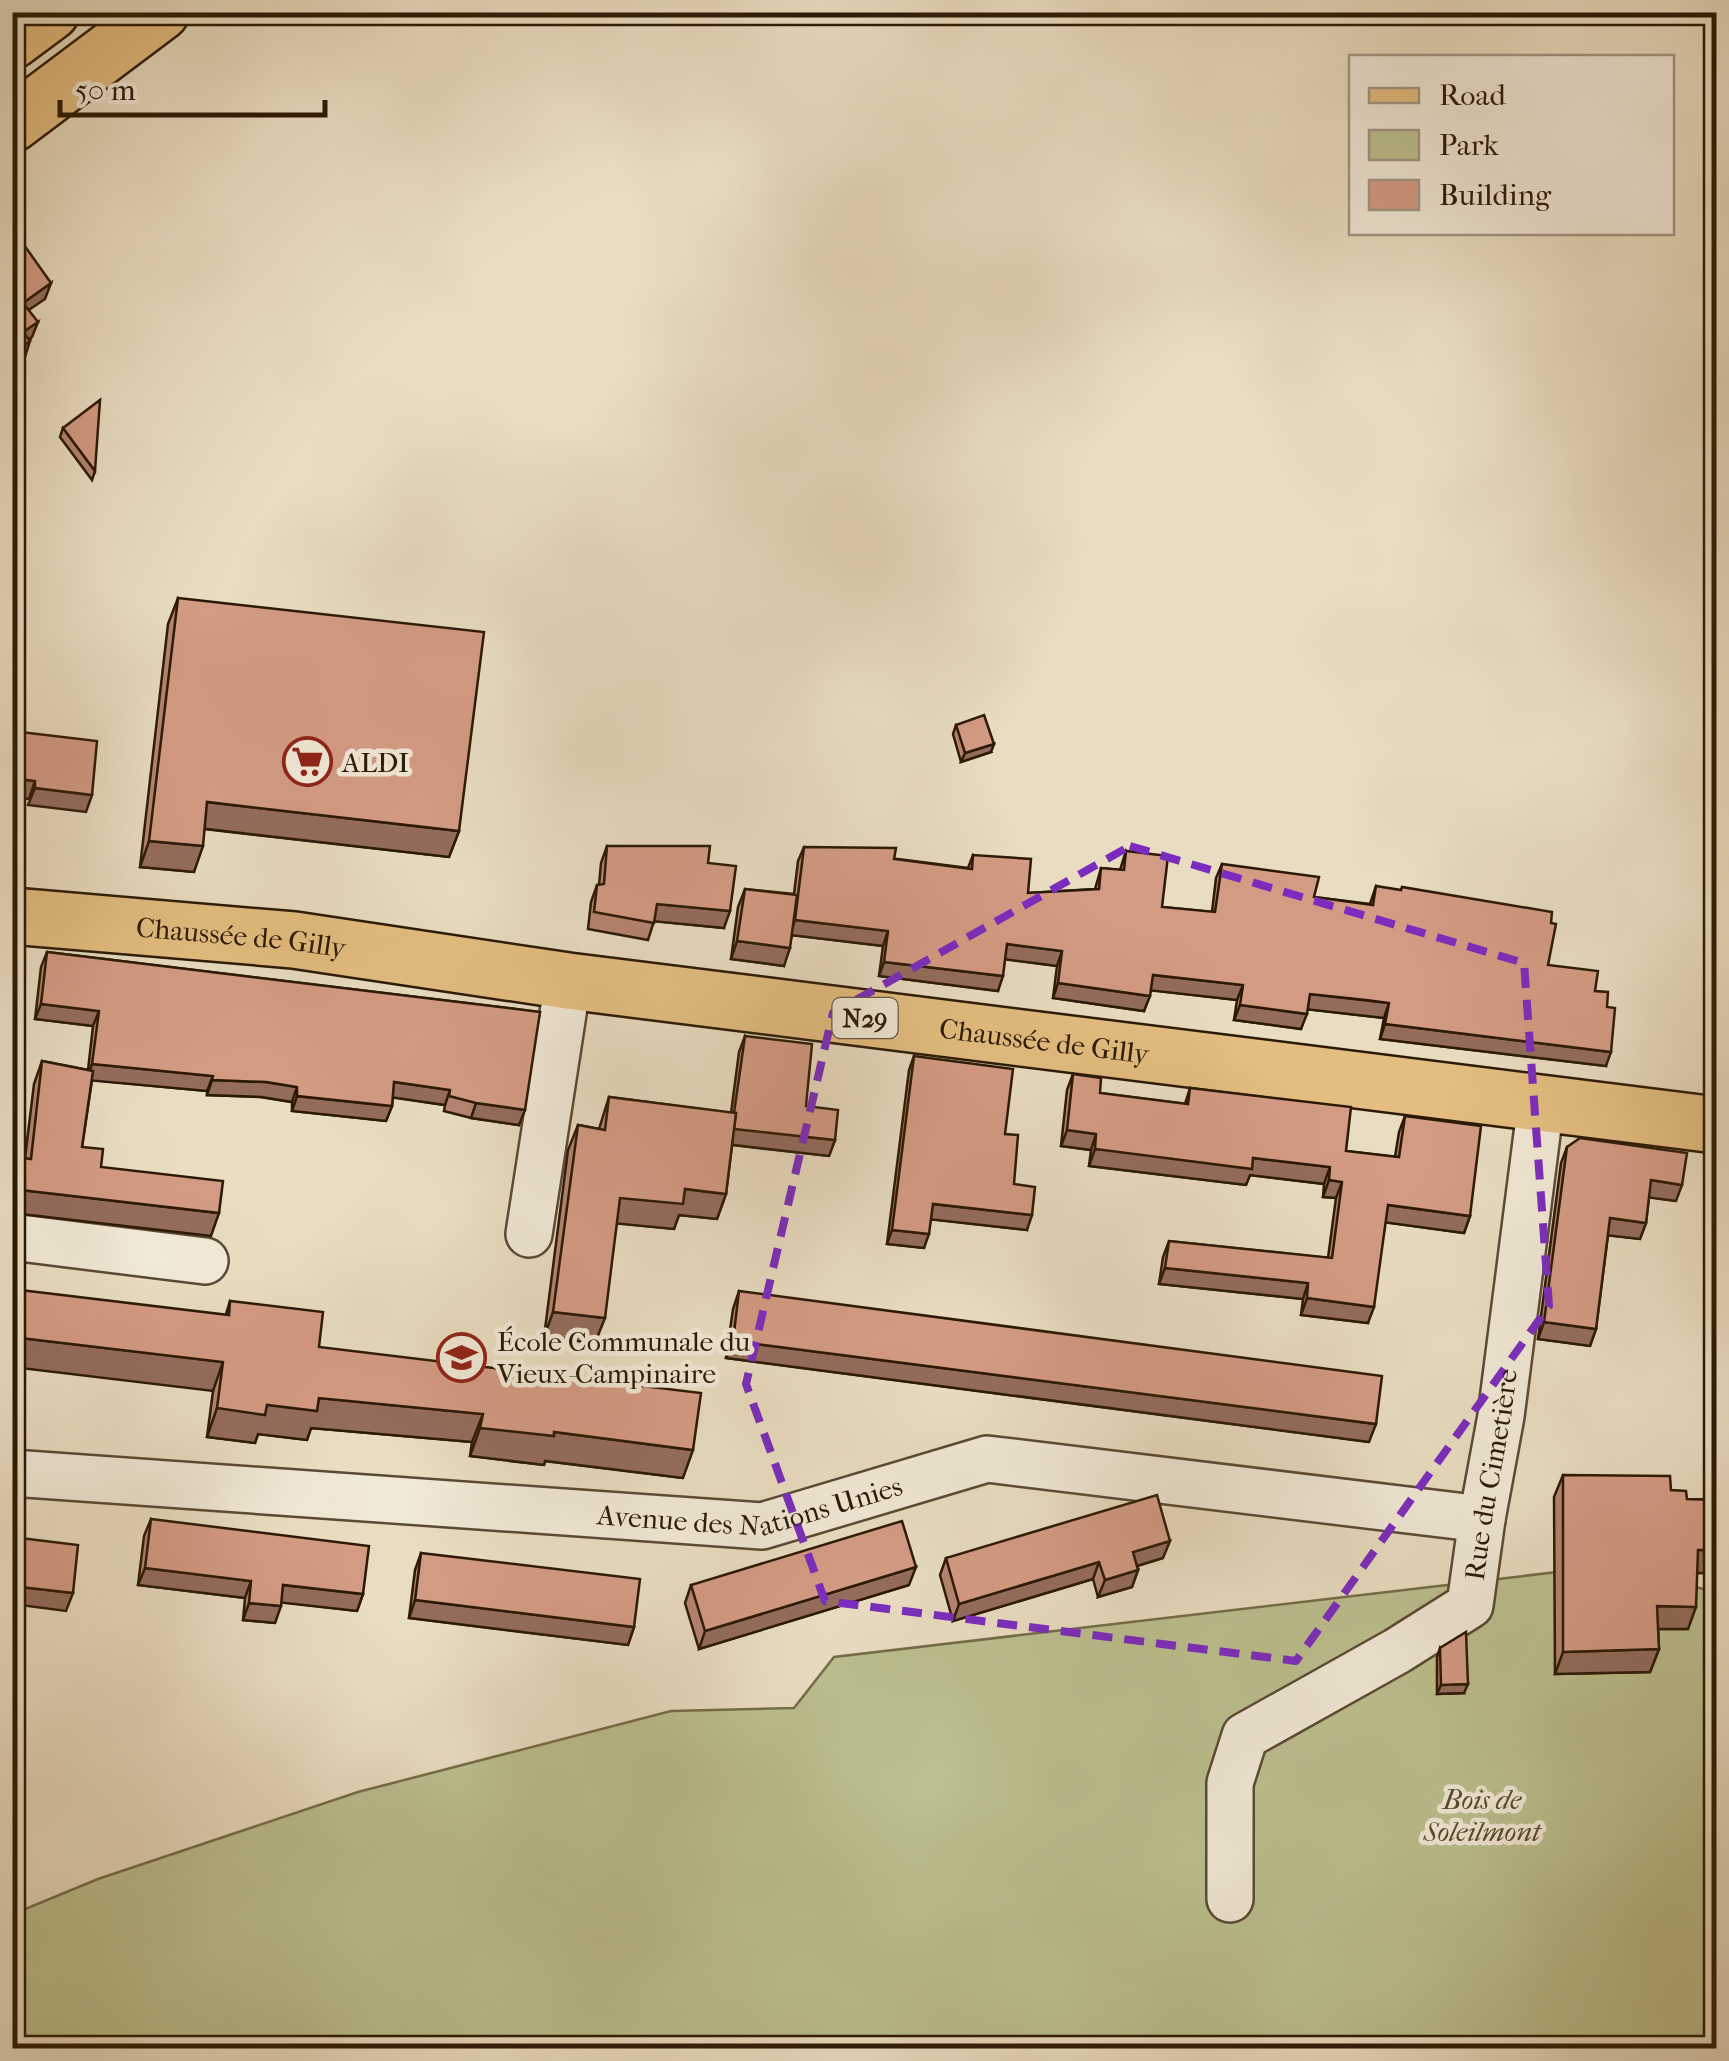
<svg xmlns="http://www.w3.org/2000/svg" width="1729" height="2061" font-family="'IM FELL French Canon',serif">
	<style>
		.green { fill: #bcbf8e; stroke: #746c4a; stroke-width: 2.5 }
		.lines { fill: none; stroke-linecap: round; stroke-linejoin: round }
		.minor-casing { stroke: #5a4a34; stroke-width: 50 }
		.major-casing { stroke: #2b1905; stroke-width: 60 }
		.highway-casing { stroke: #2b1905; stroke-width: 60 }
		.minor { stroke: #f1e9d7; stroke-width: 45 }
		.major { stroke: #e4be80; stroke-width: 55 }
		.highway { stroke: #e4be80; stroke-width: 55 }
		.wall { fill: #b68572; stroke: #2b1905; stroke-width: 2.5 }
		.shaded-wall { fill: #946c5c; stroke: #2b1905; stroke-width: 2.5 }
		.building { fill: #d49b84; stroke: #2b1905; stroke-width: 2.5 }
		.marked { fill: none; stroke: #7b2cbf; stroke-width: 8; stroke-dasharray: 20 12; stroke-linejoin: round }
		.labels { text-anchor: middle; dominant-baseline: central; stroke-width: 9; stroke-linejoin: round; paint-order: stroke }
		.shield { fill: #f1e9d7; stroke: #665744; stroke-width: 2.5 }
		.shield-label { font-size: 25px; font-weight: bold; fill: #2b1905 }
		.poi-label { font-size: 28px; fill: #2b1905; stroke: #f1e9d7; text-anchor: start }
		.street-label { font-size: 28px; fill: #2b1905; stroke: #f1e9d7 }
		.park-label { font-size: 28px; font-style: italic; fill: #564b2e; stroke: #f1e9d7 }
	</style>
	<rect width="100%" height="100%" fill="#e9ddc1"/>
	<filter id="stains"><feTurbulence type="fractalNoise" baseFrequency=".002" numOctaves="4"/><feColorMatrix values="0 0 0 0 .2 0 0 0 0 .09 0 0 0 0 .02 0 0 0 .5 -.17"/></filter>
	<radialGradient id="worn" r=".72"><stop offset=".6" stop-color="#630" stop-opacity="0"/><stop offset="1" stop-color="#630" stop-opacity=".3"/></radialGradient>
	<polygon class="green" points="1608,1566 1716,1592 1716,2048 13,2048 13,1914 98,1879 358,1792 671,1711 794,1708 834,1657"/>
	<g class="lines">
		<defs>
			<g id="minor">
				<polyline points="529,1234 568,981"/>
				<polyline points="12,1237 205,1261"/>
				<path id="s1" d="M12,1473L762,1526L987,1459L1482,1519"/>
				<path id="s2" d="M1230,1899V1783L1245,1736L1397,1651L1470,1605L1482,1519L1501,1416L1541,1103"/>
			</g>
			<g id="major">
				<path id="s3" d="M12,916L294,940L568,981L1716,1125"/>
			</g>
			<g id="highway">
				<polyline points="12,41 51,12"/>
				<polyline points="12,124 161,12"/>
			</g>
		</defs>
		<use href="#minor" class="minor-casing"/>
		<use href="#major" class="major-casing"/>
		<use href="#highway" class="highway-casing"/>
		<use href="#minor" class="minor"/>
		<use href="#major" class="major"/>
		<use href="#highway" class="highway"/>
	</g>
	<g class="wall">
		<polygon points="63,428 95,471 92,480 60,437"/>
		<polygon points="178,598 459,831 449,857 204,829 194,872 140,867 168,624"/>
		<polygon points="956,725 991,752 961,762 953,734"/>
		<polygon points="607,846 708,863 724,928 654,921 648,940 588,929 591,902 597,885 599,885 601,863"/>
		<polygon points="804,847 968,868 973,855 1028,893 1095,889 1101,868 1120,870 1126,851 1162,907 1212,912 1216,878 1222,864 1314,897 1370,904 1376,886 1548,965 1595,991 1606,1066 1380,1039 1384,1018 1307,1009 1301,1029 1234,1020 1237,1000 1151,990 1144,1011 1053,998 1057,966 1005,959 998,991 879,976 883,946 792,935 784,966 731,959 738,907 745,889 794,894 798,861"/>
		<polygon points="47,952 540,1012 519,1125 471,1118 444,1111 445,1105 393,1097 392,1106 386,1121 292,1111 292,1102 261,1097 207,1095 207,1091 92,1080 82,1147 101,1167 211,1236 25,1158 34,1084 42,1061 88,1070 93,1026 35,1019 41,967"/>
		<polygon points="745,1036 835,1140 829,1156 732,1145 726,1194 717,1219 679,1215 674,1229 617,1223 595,1343 544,1337 568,1150 578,1125 599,1129 609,1097 731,1113 739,1052"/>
		<polygon points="914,1056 1005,1134 1014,1184 1027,1230 931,1219 924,1248 887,1244 909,1070"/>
		<polygon points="1073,1074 1100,1093 1185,1104 1190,1088 1346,1151 1395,1157 1399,1132 1405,1116 1470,1216 1464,1233 1385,1222 1368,1323 1301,1315 1303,1299 1159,1284 1163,1257 1169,1241 1328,1258 1336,1198 1323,1197 1324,1184 1250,1175 1246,1185 1089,1166 1091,1150 1061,1146 1067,1090"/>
		<polygon points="1567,1147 1676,1201 1649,1197 1646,1223 1640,1239 1608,1235 1596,1329 1590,1346 1538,1339 1561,1163"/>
		<polygon points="739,1291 1369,1442 726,1358 733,1309"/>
		<polygon points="230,1301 319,1347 683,1478 545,1461 544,1465 470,1456 472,1442 311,1428 307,1440 258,1434 255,1443 207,1437 213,1391 226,1314"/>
		<polygon points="1563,1475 1671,1490 1687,1499 1716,1500 1716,1565 1714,1573 1697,1573 1688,1629 1658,1629 1659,1649 1650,1672 1555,1674 1554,1497"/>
		<polygon points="151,1519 363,1594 357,1611 281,1602 275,1623 243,1620 245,1598 138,1585 144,1536"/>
		<polygon points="421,1553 634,1627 628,1645 409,1618 415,1570"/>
		<polygon points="946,1558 1163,1558 1137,1566 1138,1570 1132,1587 1098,1597 1093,1579 953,1621 940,1575"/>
		<polygon points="691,1585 909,1585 699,1649 685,1603"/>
		<polygon points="1440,1648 1464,1693 1437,1694 1437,1657"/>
	</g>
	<g class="shaded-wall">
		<polygon points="51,283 45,299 17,318 23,303"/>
		<polygon points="38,322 32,337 18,347 23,332"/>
		<polygon points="30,341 25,357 12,365 12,354"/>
		<polygon points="994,744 991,752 961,762 965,753"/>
		<polygon points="12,778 35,781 29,799 12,796"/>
		<polygon points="35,788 92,795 86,812 28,805"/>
		<polygon points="207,802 459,831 449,857 198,828"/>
		<polygon points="149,841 203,846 194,872 140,867"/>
		<polygon points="657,904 730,911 724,928 651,921"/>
		<polygon points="795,920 888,931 883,946 790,935"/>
		<polygon points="737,941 790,948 784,966 731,959"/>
		<polygon points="1007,944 1062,951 1057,966 1002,959"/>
		<polygon points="884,962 1003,976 998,991 879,976"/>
		<polygon points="1153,975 1243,985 1237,1000 1147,990"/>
		<polygon points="1058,983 1150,996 1144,1011 1053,998"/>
		<polygon points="1310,994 1389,1003 1384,1018 1304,1009"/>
		<polygon points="41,1004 99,1011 93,1026 35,1019"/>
		<polygon points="1240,1005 1307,1014 1301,1029 1234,1020"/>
		<polygon points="1385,1024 1611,1052 1606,1066 1380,1039"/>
		<polygon points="92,1064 213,1076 207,1091 86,1080"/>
		<polygon points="212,1080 266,1082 297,1087 292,1102 261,1097 207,1095"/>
		<polygon points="394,1082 450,1090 445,1105 389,1097"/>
		<polygon points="297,1096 392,1106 386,1121 292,1111"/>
		<polygon points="476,1103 525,1110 519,1125 471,1118"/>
		<polygon points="732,1128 835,1140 829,1156 726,1144"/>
		<polygon points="1067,1130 1096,1134 1091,1150 1061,1146"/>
		<polygon points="1095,1149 1253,1158 1330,1167 1324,1184 1250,1175 1246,1185 1089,1166"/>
		<polygon points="1329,1180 1342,1182 1336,1198 1323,1197"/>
		<polygon points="1651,1180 1682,1185 1676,1201 1645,1197"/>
		<polygon points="12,1189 219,1213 211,1236 12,1213"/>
		<polygon points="685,1189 726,1194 717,1219 679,1215 674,1229 611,1223 620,1198"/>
		<polygon points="933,1204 1032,1215 1027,1230 927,1219"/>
		<polygon points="1388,1205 1470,1216 1464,1233 1382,1222"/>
		<polygon points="1610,1218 1646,1223 1640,1239 1604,1235"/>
		<polygon points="892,1230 929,1234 924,1248 887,1244"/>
		<polygon points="1165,1268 1308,1283 1303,1299 1159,1284"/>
		<polygon points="1307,1298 1374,1307 1368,1323 1301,1315"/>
		<polygon points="553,1312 605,1318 595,1343 544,1337"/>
		<polygon points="1544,1322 1596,1329 1590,1346 1538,1339"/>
		<polygon points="12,1337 223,1362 213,1391 12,1367"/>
		<polygon points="733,1341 1376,1424 1369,1442 726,1358"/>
		<polygon points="319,1398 483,1414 472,1442 311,1428 307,1440 258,1434 255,1443 207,1437 217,1408 267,1405"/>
		<polygon points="480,1428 554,1432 693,1450 683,1478 545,1461 544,1465 470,1456"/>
		<polygon points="1170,1541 1163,1558 1127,1569 1133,1552"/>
		<polygon points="1698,1550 1716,1550 1716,1565 1714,1573 1689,1573"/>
		<polygon points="1099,1562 1093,1579 953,1621 959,1604"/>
		<polygon points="916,1567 909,1585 699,1649 705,1631"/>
		<polygon points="145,1568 251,1581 245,1598 138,1585"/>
		<polygon points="1138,1570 1132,1587 1098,1597 1105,1580"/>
		<polygon points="283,1585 363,1594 357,1611 276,1602"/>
		<polygon points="12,1586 73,1593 66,1611 12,1604"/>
		<polygon points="415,1600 634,1627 628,1645 409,1618"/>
		<polygon points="249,1603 281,1606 275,1623 243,1620"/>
		<polygon points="1657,1606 1696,1607 1688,1629 1649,1629"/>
		<polygon points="1659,1649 1650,1672 1555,1674 1563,1652"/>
		<polygon points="1468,1684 1464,1693 1437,1694 1441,1685"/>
	</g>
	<g class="building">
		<polygon points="12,228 51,283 23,303 38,322 23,332 30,341 12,354"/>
		<polygon points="100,400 95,471 63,428"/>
		<polygon points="178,598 484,632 459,831 207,802 203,846 149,841"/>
		<polygon points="984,715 994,744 965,753 956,725"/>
		<polygon points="12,731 97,741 92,795 35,788 35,781 12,778"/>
		<polygon points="607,846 710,846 708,863 736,866 730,911 657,904 654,923 594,912 597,885 604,884"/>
		<polygon points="804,847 896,848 894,859 972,869 973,855 1031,859 1028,893 1099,889 1101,868 1124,870 1126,851 1168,856 1162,907 1215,912 1222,864 1319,877 1314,897 1373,905 1376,886 1401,890 1402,887 1552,912 1551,923 1556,924 1548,965 1598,971 1595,991 1608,992 1607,1007 1615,1008 1611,1052 1385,1024 1389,1003 1366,1000 1310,994 1307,1014 1240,1005 1243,985 1153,975 1150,996 1058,983 1062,951 1007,944 1003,976 884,962 888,931 795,920"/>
		<polygon points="745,889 797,895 790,948 737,941"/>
		<polygon points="47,952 540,1012 525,1110 476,1103 449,1096 450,1090 394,1082 392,1106 297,1096 297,1087 266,1082 212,1080 213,1076 92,1064 99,1011 41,1004"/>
		<polygon points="745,1036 812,1044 806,1106 838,1110 835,1140 734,1129 736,1113 734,1113"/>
		<polygon points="914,1056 1013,1069 1005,1134 1018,1135 1014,1184 1035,1187 1032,1215 933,1204 929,1234 892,1230"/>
		<polygon points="42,1061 93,1071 82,1147 103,1149 101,1167 223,1181 219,1213 12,1189 12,1156 31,1159"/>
		<polygon points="1073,1074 1101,1078 1100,1093 1188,1104 1190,1088 1351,1107 1346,1151 1399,1157 1405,1116 1481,1126 1470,1216 1388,1205 1374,1307 1307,1298 1308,1283 1165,1268 1169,1241 1332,1258 1342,1182 1329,1180 1330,1167 1253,1158 1252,1169 1095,1149 1096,1134 1067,1130"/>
		<polygon points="609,1097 736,1113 726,1194 685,1189 683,1204 620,1198 605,1318 553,1312 578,1125 605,1130"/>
		<polygon points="1580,1138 1687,1153 1682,1185 1651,1180 1646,1223 1610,1218 1596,1329 1544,1322 1567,1147"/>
		<polygon points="12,1289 229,1315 230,1301 323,1312 319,1347 701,1393 693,1450 554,1432 554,1436 480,1428 483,1414 319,1398 317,1411 267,1405 265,1415 217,1408 223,1362 12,1337"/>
		<polygon points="739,1291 1382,1376 1376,1424 733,1341"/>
		<polygon points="1563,1475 1670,1476 1671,1490 1686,1491 1687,1499 1716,1500 1716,1550 1698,1550 1696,1607 1657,1606 1659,1649 1563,1652"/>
		<polygon points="1157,1495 1170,1541 1133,1552 1138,1570 1105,1580 1099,1562 959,1604 946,1558"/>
		<polygon points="151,1519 369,1546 363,1594 283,1585 281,1606 249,1603 251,1581 145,1568"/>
		<polygon points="902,1521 916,1567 705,1631 691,1585"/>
		<polygon points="12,1537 78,1545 73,1593 12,1586"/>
		<polygon points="421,1553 640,1579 634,1627 415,1600"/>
		<polygon points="1466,1632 1468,1684 1441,1685 1440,1648"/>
	</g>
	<path class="marked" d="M1130,846L1524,963L1549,1306L1296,1661L825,1601L746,1384L833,1013Z"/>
	<defs>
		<symbol id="supermarket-ring" viewBox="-11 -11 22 22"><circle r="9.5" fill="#f1e9d7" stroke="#8f2418" stroke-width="1.5"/><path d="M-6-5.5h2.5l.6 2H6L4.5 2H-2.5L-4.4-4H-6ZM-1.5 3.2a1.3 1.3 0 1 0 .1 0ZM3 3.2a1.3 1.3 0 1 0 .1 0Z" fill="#8f2418"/></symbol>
		<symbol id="school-ring" viewBox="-11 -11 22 22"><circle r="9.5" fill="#f1e9d7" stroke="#8f2418" stroke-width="1.5"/><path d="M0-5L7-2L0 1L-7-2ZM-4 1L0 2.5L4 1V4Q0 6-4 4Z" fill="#8f2418"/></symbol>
	</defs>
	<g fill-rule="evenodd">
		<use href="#supermarket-ring" x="280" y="734" width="55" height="55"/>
		<use href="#school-ring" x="434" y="1330" width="55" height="55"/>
	</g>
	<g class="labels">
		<rect class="shield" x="832.5" y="998" width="65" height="40" rx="8"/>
		<g class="shield-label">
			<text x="865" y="1018">N29</text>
		</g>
		<g class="poi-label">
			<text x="342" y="762">ALDI</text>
			<text x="497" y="1341">École Communale du<tspan x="497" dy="32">Vieux-Campinaire</tspan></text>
		</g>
		<g class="street-label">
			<text stroke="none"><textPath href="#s3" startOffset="230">Chaussée de Gilly</textPath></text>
			<text stroke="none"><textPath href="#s3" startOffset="1040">Chaussée de Gilly</textPath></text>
			<text stroke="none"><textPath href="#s2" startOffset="558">Rue du Cimetière</textPath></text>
			<text stroke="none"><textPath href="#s1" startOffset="742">Avenue des Nations Unies</textPath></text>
		</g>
		<g class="park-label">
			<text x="1482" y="1799">Bois de<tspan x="1482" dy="32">Soleilmont</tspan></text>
		</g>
	</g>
	<rect width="1729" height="2061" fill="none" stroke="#e9ddc1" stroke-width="50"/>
	<rect x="15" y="15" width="1699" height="2031" fill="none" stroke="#2b1905" stroke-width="5"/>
	<rect x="25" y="25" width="1679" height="2011" fill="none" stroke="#2b1905" stroke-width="2.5"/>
	<rect x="1349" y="55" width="325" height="180" fill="#f1e9d7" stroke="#a29683" stroke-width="2.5"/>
	<rect x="1369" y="88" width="50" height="15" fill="#e4be80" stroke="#a29683" stroke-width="2.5"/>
	<text x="1439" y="105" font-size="30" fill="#2b1905">Road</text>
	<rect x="1369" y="130" width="50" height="30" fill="#bcbf8e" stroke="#a29683" stroke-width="2.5"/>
	<text x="1439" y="155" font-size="30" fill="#2b1905">Park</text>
	<rect x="1369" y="180" width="50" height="30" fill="#d49b84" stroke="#a29683" stroke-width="2.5"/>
	<text x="1439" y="205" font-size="30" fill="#2b1905">Building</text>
	<path d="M60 100v15h265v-15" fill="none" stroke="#2b1905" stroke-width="5"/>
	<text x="75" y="100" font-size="30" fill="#2b1905" stroke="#f1e9d7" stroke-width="8" paint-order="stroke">50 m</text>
	<rect width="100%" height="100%" filter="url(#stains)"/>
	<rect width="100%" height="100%" fill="url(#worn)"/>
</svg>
